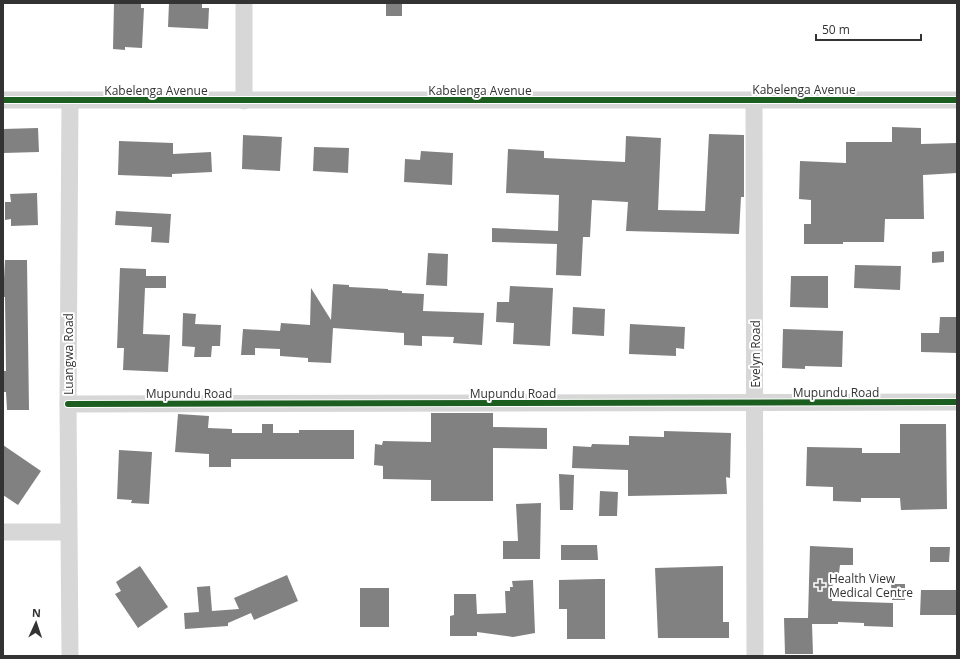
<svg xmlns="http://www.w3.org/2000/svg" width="960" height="659" font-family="'Open Sans',sans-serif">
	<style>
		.building { fill: #818181 }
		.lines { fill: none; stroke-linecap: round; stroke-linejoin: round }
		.street { stroke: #d7d7d7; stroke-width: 17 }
		.cycleway-casing { stroke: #fff; stroke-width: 8 }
		.cycleway { stroke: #1b5e20; stroke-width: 6 }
		.poi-dot { fill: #7a7a7a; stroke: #fff; stroke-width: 1.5 }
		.labels { text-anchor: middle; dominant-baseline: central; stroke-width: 4; stroke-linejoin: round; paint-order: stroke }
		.street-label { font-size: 12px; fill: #333; stroke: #fff }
		.poi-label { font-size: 12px; fill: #333; stroke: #fff; text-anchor: start }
	</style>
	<rect width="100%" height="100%" fill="#fff"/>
	<g class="building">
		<polygon points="114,3 141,3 141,8 144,8 142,48 125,47 125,50 113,49"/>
		<polygon points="169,3 202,3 202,8 209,8 208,29 168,27"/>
		<rect x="386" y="3" width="16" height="13"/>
		<polygon points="892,127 921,128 921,144 957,143 957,173 923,175 924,219 885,219 884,242 843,242 843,244 804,244 804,224 811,224 811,200 799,199 800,161 846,163 846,142 892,142"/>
		<polygon points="38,128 39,152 3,153 3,129"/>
		<polygon points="709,134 744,135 744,197 741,197 739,234 626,231 628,202 592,200 590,237 583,237 581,276 556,275 557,244 492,242 492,228 558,231 559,195 506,193 508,149 544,151 544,158 625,162 626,136 661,138 658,210 705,211"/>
		<polygon points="243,135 282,137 280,171 242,169"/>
		<polygon points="119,141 173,143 173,154 211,152 212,172 172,174 172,177 118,175"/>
		<polygon points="314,147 349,148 348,173 313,171"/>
		<polygon points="421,151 453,153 452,185 404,182 405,159 420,160"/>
		<polygon points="37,193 38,225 11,226 11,219 5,220 5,202 11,202 10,194"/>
		<polygon points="116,211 171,214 169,243 151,242 152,227 115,225"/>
		<polygon points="944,251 944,262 932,263 932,252"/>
		<polygon points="428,253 448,254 447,286 426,285"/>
		<polygon points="5,260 27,260 29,410 7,410 6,392 3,392 3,371 6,371 5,297 3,297"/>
		<polygon points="855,265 901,266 900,290 854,288"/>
		<polygon points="120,268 146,269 146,276 166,276 166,288 145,288 143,334 170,335 168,372 123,370 124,348 117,348"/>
		<polygon points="791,276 828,276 828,308 790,307"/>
		<polygon points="333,284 349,285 349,287 388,289 388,290 402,291 402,293 424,294 423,311 484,313 482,345 453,343 454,337 422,336 422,346 404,345 404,333 333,328 331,363 308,362 308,358 280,356 280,349 255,348 255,355 241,355 243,329 280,331 281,323 310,325 311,288 331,320"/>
		<polygon points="510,286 553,288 550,346 513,344 514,323 496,322 497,302 509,302"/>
		<polygon points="573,307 605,309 604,336 572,334"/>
		<polygon points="183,313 196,314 195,324 221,325 220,346 212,346 211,357 194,357 195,347 182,346"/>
		<polygon points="940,317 957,317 957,353 921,352 921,333 939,333"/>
		<polygon points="630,324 685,327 684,349 676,348 676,356 629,354"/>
		<polygon points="783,329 843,331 842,367 805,366 805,369 782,368"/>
		<polygon points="431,413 493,413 493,427 547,428 547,449 493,448 493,501 431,501 431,480 383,479 383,466 374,465 375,444 382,445 383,441 431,442"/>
		<polygon points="178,414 209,416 208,428 232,429 232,433 262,433 262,424 273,424 273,433 299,433 299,430 354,430 354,459 231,459 231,467 209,467 209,454 175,452"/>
		<polygon points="900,424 946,424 947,509 901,510 900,498 861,498 861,502 833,501 833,487 806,486 807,447 862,448 862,453 900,453"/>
		<polygon points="664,431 731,433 730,478 726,477 727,494 628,496 628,470 572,468 573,446 591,447 592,444 629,445 629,436 664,437"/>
		<polygon points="3,445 41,471 18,505 3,495"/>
		<polygon points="119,450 152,452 149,504 131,503 132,500 117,499"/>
		<polygon points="559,474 574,475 573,510 560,510"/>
		<polygon points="600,491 618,492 617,516 599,516"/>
		<polygon points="541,503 540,559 503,559 503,541 518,541 516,504"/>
		<polygon points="561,545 597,545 598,560 561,560"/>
		<polygon points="810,546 853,548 853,565 840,565 839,573 833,573 832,601 893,603 893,627 864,626 864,623 838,622 838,624 812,624 813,654 785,654 784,618 808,618"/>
		<polygon points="930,547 950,547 949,562 930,562"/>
		<polygon points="140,566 168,607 138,628 115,594 121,591 116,582"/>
		<polygon points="723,566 723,622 729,622 729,638 658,638 655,568"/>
		<polygon points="287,575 298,601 254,620 251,613 228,623 228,626 185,629 184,613 199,612 197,587 210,586 212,611 239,609 234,598"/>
		<polygon points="598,579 605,579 605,639 567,639 567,609 559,609 559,580"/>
		<polygon points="533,580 535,633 513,637 477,632 477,636 450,636 450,616 454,615 454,594 476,594 477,614 506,613 505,591 510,591 510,587 513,587 512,581"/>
		<polygon points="891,584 905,584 905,600 892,600"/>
		<rect x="360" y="588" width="29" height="39"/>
		<polygon points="921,590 957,590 957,615 920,615"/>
	</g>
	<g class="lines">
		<g class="street">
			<polyline points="3,100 957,100"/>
			<polyline points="70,100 68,404 70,656"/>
			<polyline points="244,101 244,3"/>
			<polyline points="754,101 755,656"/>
			<polyline points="68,404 957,402"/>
			<polyline points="3,532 68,532"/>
		</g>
		<defs>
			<g id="cycleway">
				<polyline points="3,100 957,100"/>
				<polyline points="68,404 957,402"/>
			</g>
		</defs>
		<use href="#cycleway" class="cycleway-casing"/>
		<use href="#cycleway" class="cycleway"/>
	</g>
	<path class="poi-dot" d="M818 579h4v4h4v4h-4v4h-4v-4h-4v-4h4z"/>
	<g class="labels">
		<g class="street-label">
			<text x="804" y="89">Kabelenga Avenue</text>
			<text x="156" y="90">Kabelenga Avenue</text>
			<text x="480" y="90">Kabelenga Avenue</text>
			<text transform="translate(68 354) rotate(-90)">Luangwa Road</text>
			<text transform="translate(755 354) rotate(-90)">Evelyn Road</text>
			<text x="836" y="392">Mupundu Road</text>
			<text x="189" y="393">Mupundu Road</text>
			<text x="513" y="393">Mupundu Road</text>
		</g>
		<g class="poi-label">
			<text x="829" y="578">Health View<tspan x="829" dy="14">Medical Centre</tspan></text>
		</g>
	</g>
	<rect width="960" height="659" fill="none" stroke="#333333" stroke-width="8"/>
	<g transform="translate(36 623) rotate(3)" stroke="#ffffff" stroke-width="3" paint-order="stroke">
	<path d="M0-3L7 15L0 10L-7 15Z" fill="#333333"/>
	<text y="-6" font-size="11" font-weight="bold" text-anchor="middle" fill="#333333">N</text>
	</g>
	<path d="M816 34v6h105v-6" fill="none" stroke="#333333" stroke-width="2"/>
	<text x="822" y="34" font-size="12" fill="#333333" stroke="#ffffff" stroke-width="3" paint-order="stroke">50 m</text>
</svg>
